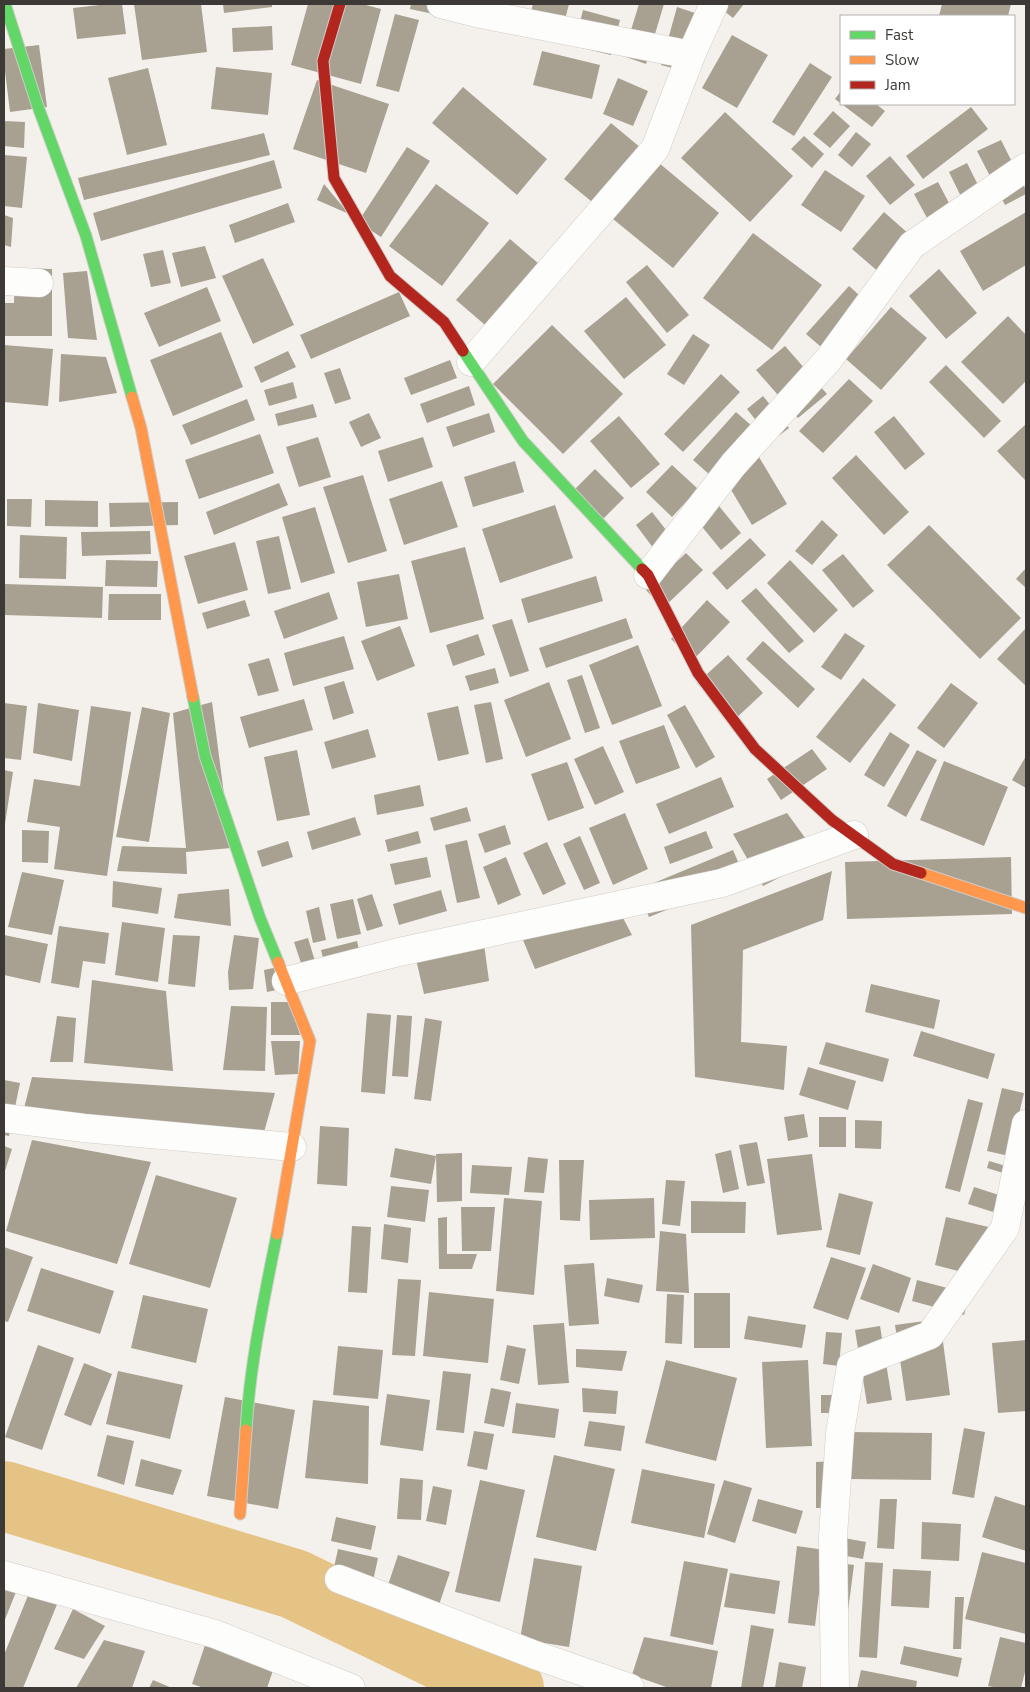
<svg xmlns="http://www.w3.org/2000/svg" width="1030" height="1692" font-family="'Nunito Sans',sans-serif">
	<style>
		.lines { fill: none; stroke-linecap: round; stroke-linejoin: round }
		.river { stroke: #e5c385; stroke-width: 70 }
		.building { fill: #a8a091 }
		.street-casing { stroke: #d0cdc9; stroke-width: 29 }
		.fast-casing { stroke: #d0cdc9; stroke-width: 13 }
		.slow-casing { stroke: #d0cdc9; stroke-width: 13 }
		.jam-casing { stroke: #d0cdc9; stroke-width: 13 }
		.street { stroke: #fdfdfc; stroke-width: 28 }
		.fast { stroke: #63d668; stroke-width: 11 }
		.slow { stroke: #ff974d; stroke-width: 11 }
		.jam { stroke: #b3261e; stroke-width: 11 }
	</style>
	<rect width="100%" height="100%" fill="#f4f1ec"/>
	<g class="lines">
		<polyline class="river" points="4,1496 294,1584 509,1688"/>
	</g>
	<g class="building">
		<polygon points="108,4 122,4 126,34 77,39 73,8"/>
		<polygon points="134,4 201,4 207,52 142,60"/>
		<polygon points="223,4 272,4 272,7 224,13"/>
		<polygon points="308,4 362,4 381,9 361,84 291,65"/>
		<polygon points="411,4 446,4 443,16 410,9"/>
		<polygon points="533,4 569,4 559,43 525,34"/>
		<polygon points="639,4 664,4 646,64 623,56"/>
		<polygon points="715,4 744,4 733,18"/>
		<polygon points="942,4 1011,4 1008,16 939,16"/>
		<polygon points="677,7 695,13 680,70 661,65"/>
		<polygon points="583,10 620,20 611,55 574,46"/>
		<polygon points="395,14 419,20 399,92 376,86"/>
		<polygon points="272,26 273,50 233,52 232,28"/>
		<polygon points="732,35 768,55 737,108 702,88"/>
		<polygon points="39,45 47,107 10,112 4,63 4,49"/>
		<polygon points="542,51 600,65 592,99 533,85"/>
		<polygon points="810,63 832,77 794,136 772,122"/>
		<polygon points="216,67 272,73 268,115 211,109"/>
		<polygon points="148,68 167,145 127,155 108,78"/>
		<polygon points="618,78 648,91 633,126 603,114"/>
		<polygon points="317,80 389,104 366,173 293,149"/>
		<polygon points="463,87 547,159 517,195 432,123"/>
		<polygon points="841,91 841,104 876,104 885,111 872,127 835,99"/>
		<polygon points="971,107 988,129 923,179 906,156"/>
		<polygon points="833,111 850,126 830,148 813,134"/>
		<polygon points="725,112 793,176 750,222 681,158"/>
		<polygon points="4,121 25,122 24,148 4,146"/>
		<polygon points="611,123 719,213 673,268 564,179"/>
		<polygon points="856,132 871,144 852,167 838,155"/>
		<polygon points="264,133 270,155 84,200 78,178"/>
		<polygon points="804,136 824,154 812,168 791,149"/>
		<polygon points="1001,140 1026,190 1026,194 1005,205 977,151"/>
		<polygon points="407,147 430,161 381,237 358,222"/>
		<polygon points="4,155 27,157 22,208 4,206"/>
		<polygon points="890,156 915,185 890,205 866,176"/>
		<polygon points="274,160 282,188 101,241 93,213"/>
		<polygon points="967,163 990,209 971,217 949,172"/>
		<polygon points="825,170 865,196 841,232 801,205"/>
		<polygon points="938,182 962,228 939,240 914,194"/>
		<polygon points="324,184 349,214 317,200"/>
		<polygon points="436,184 489,223 442,286 389,246"/>
		<polygon points="288,203 295,222 235,243 229,225"/>
		<polygon points="884,212 927,250 895,286 852,249"/>
		<polygon points="1026,212 1026,265 983,291 960,251"/>
		<polygon points="4,215 13,218 11,247 4,245"/>
		<polygon points="753,233 822,285 772,350 703,298"/>
		<polygon points="510,239 546,270 492,331 456,300"/>
		<polygon points="205,246 216,278 181,287 172,253"/>
		<polygon points="163,250 171,283 151,287 143,254"/>
		<polygon points="263,258 294,325 253,344 222,276"/>
		<polygon points="647,265 689,315 667,333 626,282"/>
		<polygon points="15,268 52,269 52,336 4,336 4,303 14,303"/>
		<polygon points="939,269 977,313 946,339 909,296"/>
		<polygon points="87,271 97,340 68,338 63,273"/>
		<polygon points="849,286 877,311 835,359 806,334"/>
		<polygon points="207,287 221,321 159,347 144,313"/>
		<polygon points="399,292 410,316 311,359 300,335"/>
		<polygon points="626,297 666,345 624,379 584,331"/>
		<polygon points="891,307 927,338 881,390 846,359"/>
		<polygon points="1008,316 1026,335 1026,381 1003,404 961,362"/>
		<polygon points="552,325 623,394 563,454 493,384"/>
		<polygon points="221,332 243,387 173,416 150,360"/>
		<polygon points="693,334 710,345 684,385 667,374"/>
		<polygon points="4,345 53,349 48,406 4,402"/>
		<polygon points="785,346 827,394 798,418 756,370"/>
		<polygon points="288,351 296,367 261,383 254,367"/>
		<polygon points="61,354 106,357 117,393 59,402"/>
		<polygon points="450,360 457,378 411,395 404,378"/>
		<polygon points="946,365 1001,421 984,438 929,382"/>
		<polygon points="340,368 351,399 335,404 324,373"/>
		<polygon points="721,374 740,392 683,452 664,434"/>
		<polygon points="849,379 873,401 823,453 799,431"/>
		<polygon points="293,382 297,398 269,406 264,390"/>
		<polygon points="469,386 475,405 427,423 420,404"/>
		<polygon points="763,396 789,428 772,441 747,409"/>
		<polygon points="247,399 255,420 191,445 182,425"/>
		<polygon points="313,404 317,417 278,426 275,414"/>
		<polygon points="736,412 753,427 710,475 693,460"/>
		<polygon points="369,413 381,438 361,447 349,422"/>
		<polygon points="489,413 495,432 453,447 446,427"/>
		<polygon points="619,416 660,464 631,488 590,441"/>
		<polygon points="894,416 925,454 905,470 874,432"/>
		<polygon points="1026,424 1026,481 997,451"/>
		<polygon points="260,434 274,473 199,499 185,460"/>
		<polygon points="318,437 331,477 299,487 286,447"/>
		<polygon points="423,437 433,467 388,482 378,451"/>
		<polygon points="856,455 909,512 884,535 832,478"/>
		<polygon points="759,457 787,504 752,525 724,478"/>
		<polygon points="515,461 524,492 473,507 464,477"/>
		<polygon points="672,465 698,489 672,517 646,492"/>
		<polygon points="595,469 624,498 598,524 569,495"/>
		<polygon points="363,475 387,551 348,563 323,487"/>
		<polygon points="442,481 458,527 404,545 389,499"/>
		<polygon points="279,483 288,505 214,535 206,512"/>
		<polygon points="710,495 741,533 721,550 690,512"/>
		<polygon points="7,499 32,499 31,527 7,526"/>
		<polygon points="45,500 98,501 98,527 45,526"/>
		<polygon points="178,502 178,525 110,527 109,503"/>
		<polygon points="555,505 573,558 500,583 482,529"/>
		<polygon points="315,507 335,573 301,583 282,517"/>
		<polygon points="652,512 677,544 660,557 636,525"/>
		<polygon points="822,520 838,535 812,565 795,551"/>
		<polygon points="929,525 1021,618 980,659 887,565"/>
		<polygon points="150,531 151,554 82,556 81,532"/>
		<polygon points="20,535 67,537 66,579 19,578"/>
		<polygon points="279,536 291,589 268,594 256,541"/>
		<polygon points="750,538 766,555 727,590 712,573"/>
		<polygon points="235,542 248,590 198,604 184,556"/>
		<polygon points="465,547 484,619 430,633 411,561"/>
		<polygon points="686,553 703,570 663,608 646,590"/>
		<polygon points="843,554 874,591 853,608 822,570"/>
		<polygon points="106,560 158,561 157,587 105,586"/>
		<polygon points="790,560 838,610 814,633 767,583"/>
		<polygon points="1026,568 1026,588 1016,579"/>
		<polygon points="399,574 408,619 366,627 357,582"/>
		<polygon points="596,576 603,601 528,623 521,599"/>
		<polygon points="4,584 103,587 102,618 4,615"/>
		<polygon points="756,588 804,641 789,653 741,601"/>
		<polygon points="329,592 338,619 284,639 274,611"/>
		<polygon points="109,594 161,594 161,620 108,620"/>
		<polygon points="245,600 250,616 207,629 202,613"/>
		<polygon points="707,600 730,622 693,660 671,639"/>
		<polygon points="626,618 633,638 546,668 539,648"/>
		<polygon points="512,619 529,671 510,677 492,625"/>
		<polygon points="400,626 415,666 377,681 361,641"/>
		<polygon points="1026,628 1026,686 997,659"/>
		<polygon points="845,633 865,646 841,680 821,667"/>
		<polygon points="478,634 485,655 453,666 446,645"/>
		<polygon points="344,636 354,669 293,686 284,653"/>
		<polygon points="763,641 815,689 798,708 746,659"/>
		<polygon points="638,645 662,706 612,725 589,665"/>
		<polygon points="728,655 763,693 732,722 697,683"/>
		<polygon points="269,658 279,691 258,696 248,664"/>
		<polygon points="495,668 499,683 470,691 465,676"/>
		<polygon points="582,675 600,728 585,733 567,680"/>
		<polygon points="863,678 896,705 850,763 816,737"/>
		<polygon points="344,681 354,713 333,720 324,687"/>
		<polygon points="549,682 571,739 526,757 504,700"/>
		<polygon points="951,683 978,703 944,748 917,728"/>
		<polygon points="304,699 313,730 249,748 240,717"/>
		<polygon points="212,702 231,848 186,852 187,874 117,871 122,846 186,848 173,713"/>
		<polygon points="491,702 503,759 486,763 474,705"/>
		<polygon points="4,703 27,706 21,760 4,758"/>
		<polygon points="38,703 79,710 72,761 33,753"/>
		<polygon points="685,705 715,757 696,768 667,715"/>
		<polygon points="91,706 131,712 107,876 54,869 60,827 27,822 34,779 80,786"/>
		<polygon points="458,706 469,754 438,761 427,713"/>
		<polygon points="142,707 170,713 149,842 116,837"/>
		<polygon points="664,725 680,768 636,784 619,741"/>
		<polygon points="368,729 376,757 332,769 324,742"/>
		<polygon points="890,732 910,745 884,787 864,775"/>
		<polygon points="603,746 624,792 595,805 574,759"/>
		<polygon points="812,749 827,769 781,800 767,779"/>
		<polygon points="297,750 310,815 277,821 264,757"/>
		<polygon points="917,750 937,760 906,817 887,806"/>
		<polygon points="1026,756 1026,788 1012,780"/>
		<polygon points="944,761 1008,787 984,846 920,820"/>
		<polygon points="567,762 584,808 548,821 531,774"/>
		<polygon points="4,770 13,772 5,824 4,823"/>
		<polygon points="721,777 734,807 669,834 656,804"/>
		<polygon points="420,785 424,806 377,815 374,795"/>
		<polygon points="467,807 471,821 434,831 430,818"/>
		<polygon points="625,813 648,869 613,885 589,828"/>
		<polygon points="787,813 819,857 763,886 733,834"/>
		<polygon points="355,817 361,835 312,850 307,832"/>
		<polygon points="505,825 511,844 485,853 478,834"/>
		<polygon points="22,830 49,831 48,863 22,862"/>
		<polygon points="418,831 421,843 388,852 385,840"/>
		<polygon points="706,831 713,848 670,864 664,847"/>
		<polygon points="580,836 600,883 584,890 563,844"/>
		<polygon points="467,840 480,898 457,903 445,845"/>
		<polygon points="288,841 293,857 262,867 257,851"/>
		<polygon points="547,842 566,884 543,895 523,853"/>
		<polygon points="733,850 745,878 649,917 637,890"/>
		<polygon points="427,857 431,877 395,885 390,864"/>
		<polygon points="506,857 521,895 498,905 483,867"/>
		<polygon points="1011,857 1012,914 847,919 845,862"/>
		<polygon points="832,871 823,920 743,950 741,1042 787,1046 784,1090 695,1077 691,925"/>
		<polygon points="22,872 64,880 52,935 8,927"/>
		<polygon points="113,881 162,888 158,914 112,907"/>
		<polygon points="229,889 231,926 174,918 178,894"/>
		<polygon points="441,890 447,911 399,925 393,904"/>
		<polygon points="372,894 383,926 367,931 357,899"/>
		<polygon points="353,899 361,934 337,939 330,904"/>
		<polygon points="613,899 632,935 535,969 516,923"/>
		<polygon points="319,907 326,940 313,943 306,911"/>
		<polygon points="122,922 165,928 158,982 115,975"/>
		<polygon points="59,926 109,933 105,964 83,961 79,988 51,983"/>
		<polygon points="482,929 489,981 424,994 413,946"/>
		<polygon points="4,935 48,944 40,983 4,975"/>
		<polygon points="173,935 200,936 195,987 168,984"/>
		<polygon points="234,935 259,938 253,989 229,990 228,972"/>
		<polygon points="308,938 321,981 308,984 294,942"/>
		<polygon points="357,941 360,954 324,962 321,950"/>
		<polygon points="278,967 281,989 267,992 264,970"/>
		<polygon points="92,980 166,991 173,1071 84,1063"/>
		<polygon points="871,984 940,1000 934,1029 865,1012"/>
		<polygon points="271,1002 291,1002 300,1035 271,1035"/>
		<polygon points="231,1006 267,1007 265,1071 223,1070"/>
		<polygon points="367,1013 391,1015 385,1094 361,1092"/>
		<polygon points="397,1015 412,1016 408,1077 392,1076"/>
		<polygon points="57,1016 76,1018 73,1062 50,1062"/>
		<polygon points="425,1018 442,1021 431,1101 414,1099"/>
		<polygon points="921,1031 995,1054 988,1079 913,1056"/>
		<polygon points="271,1041 300,1041 298,1074 275,1075"/>
		<polygon points="826,1042 889,1059 883,1082 819,1064"/>
		<polygon points="808,1067 856,1081 848,1110 799,1095"/>
		<polygon points="32,1077 275,1093 259,1150 22,1116"/>
		<polygon points="4,1080 20,1083 9,1136 4,1135"/>
		<polygon points="1002,1088 1024,1093 1009,1156 987,1151"/>
		<polygon points="968,1099 983,1103 960,1192 945,1188"/>
		<polygon points="804,1114 808,1137 788,1141 784,1117"/>
		<rect x="819" y="1117" width="27" height="30"/>
		<polygon points="855,1120 882,1121 881,1149 855,1148"/>
		<polygon points="320,1126 349,1128 347,1186 317,1184"/>
		<polygon points="32,1140 151,1162 117,1264 6,1231"/>
		<polygon points="757,1142 765,1183 747,1186 739,1145"/>
		<polygon points="4,1146 12,1149 4,1174"/>
		<polygon points="395,1148 436,1156 431,1184 390,1177"/>
		<polygon points="731,1150 739,1189 723,1193 715,1154"/>
		<polygon points="462,1153 462,1201 437,1202 436,1154"/>
		<polygon points="812,1154 822,1230 777,1235 767,1159"/>
		<polygon points="528,1157 548,1159 544,1193 524,1192"/>
		<polygon points="559,1160 584,1160 580,1221 560,1220"/>
		<polygon points="989,1161 1016,1169 1013,1176 987,1168"/>
		<polygon points="472,1165 512,1167 509,1195 470,1193"/>
		<polygon points="156,1175 237,1198 210,1288 129,1264"/>
		<polygon points="666,1180 685,1181 680,1226 662,1224"/>
		<polygon points="391,1186 429,1190 425,1222 387,1217"/>
		<polygon points="974,1187 999,1195 993,1212 968,1204"/>
		<polygon points="839,1193 873,1202 860,1255 826,1247"/>
		<polygon points="504,1198 542,1201 534,1295 496,1291"/>
		<polygon points="654,1198 655,1238 590,1240 589,1200"/>
		<polygon points="691,1201 746,1202 745,1233 691,1233"/>
		<polygon points="461,1207 495,1207 491,1251 462,1251"/>
		<polygon points="447,1217 447,1254 477,1254 472,1269 439,1269 438,1218"/>
		<polygon points="946,1217 997,1229 985,1278 935,1265"/>
		<polygon points="384,1224 411,1228 408,1263 381,1259"/>
		<polygon points="352,1226 371,1227 367,1293 348,1292"/>
		<polygon points="660,1231 686,1234 689,1293 656,1291"/>
		<polygon points="4,1247 33,1257 8,1322 4,1321"/>
		<polygon points="831,1257 866,1268 848,1320 813,1308"/>
		<polygon points="594,1263 599,1324 569,1326 564,1265"/>
		<polygon points="873,1264 911,1278 899,1313 860,1299"/>
		<polygon points="41,1268 114,1291 100,1334 27,1311"/>
		<polygon points="607,1278 643,1285 639,1303 604,1296"/>
		<polygon points="398,1279 421,1280 415,1356 392,1355"/>
		<polygon points="917,1280 970,1294 964,1315 912,1301"/>
		<polygon points="429,1292 494,1299 488,1363 423,1356"/>
		<rect x="694" y="1293" width="36" height="55"/>
		<polygon points="667,1294 684,1295 682,1344 665,1343"/>
		<polygon points="143,1295 208,1309 196,1363 131,1348"/>
		<polygon points="748,1316 806,1325 802,1348 744,1339"/>
		<polygon points="940,1319 950,1395 906,1401 895,1325"/>
		<polygon points="564,1323 569,1383 538,1385 533,1325"/>
		<polygon points="880,1326 892,1400 867,1404 855,1330"/>
		<polygon points="826,1332 842,1333 839,1366 823,1364"/>
		<polygon points="1026,1340 1026,1411 998,1413 992,1343"/>
		<polygon points="38,1345 74,1358 42,1450 5,1437"/>
		<polygon points="507,1345 526,1349 519,1384 500,1380"/>
		<polygon points="338,1346 383,1350 378,1399 333,1395"/>
		<polygon points="576,1349 627,1351 622,1371 576,1367"/>
		<polygon points="666,1360 737,1378 716,1461 645,1443"/>
		<polygon points="808,1360 812,1446 766,1448 762,1362"/>
		<polygon points="84,1363 112,1374 91,1426 64,1415"/>
		<polygon points="118,1371 183,1385 170,1439 106,1424"/>
		<polygon points="443,1371 471,1374 464,1433 436,1430"/>
		<polygon points="491,1388 511,1392 504,1427 484,1423"/>
		<polygon points="582,1388 618,1391 616,1414 583,1412"/>
		<polygon points="387,1394 430,1400 423,1451 380,1445"/>
		<rect x="821" y="1395" width="36" height="18"/>
		<polygon points="225,1397 295,1410 278,1509 207,1496"/>
		<polygon points="313,1400 369,1406 368,1484 305,1478"/>
		<polygon points="516,1403 559,1409 555,1438 512,1433"/>
		<polygon points="589,1421 625,1426 621,1451 584,1446"/>
		<polygon points="964,1428 985,1432 974,1498 952,1494"/>
		<polygon points="474,1431 494,1434 487,1470 467,1466"/>
		<polygon points="848,1432 932,1433 931,1480 848,1479"/>
		<polygon points="107,1435 134,1441 124,1485 97,1476"/>
		<polygon points="554,1455 615,1469 596,1551 536,1537"/>
		<polygon points="141,1459 182,1470 173,1495 135,1486"/>
		<polygon points="836,1461 835,1508 816,1508 816,1462"/>
		<polygon points="642,1469 715,1484 704,1538 631,1523"/>
		<polygon points="400,1478 423,1480 421,1520 397,1519"/>
		<polygon points="480,1480 525,1490 500,1602 455,1592"/>
		<polygon points="724,1480 752,1488 735,1543 707,1534"/>
		<polygon points="433,1486 452,1490 446,1525 426,1521"/>
		<polygon points="995,1496 1026,1506 1026,1551 982,1537"/>
		<polygon points="758,1499 803,1511 796,1534 752,1521"/>
		<polygon points="880,1499 897,1499 894,1549 877,1548"/>
		<polygon points="336,1517 376,1526 371,1550 331,1541"/>
		<polygon points="922,1522 961,1524 959,1561 921,1559"/>
		<polygon points="833,1536 866,1542 863,1559 824,1552 815,1626 788,1623 797,1546 825,1550"/>
		<polygon points="338,1549 378,1558 373,1581 333,1572"/>
		<polygon points="982,1552 1026,1563 1026,1634 965,1619"/>
		<polygon points="398,1555 450,1572 439,1605 387,1588"/>
		<polygon points="534,1558 582,1566 569,1647 520,1639"/>
		<polygon points="684,1561 728,1569 713,1645 670,1636"/>
		<polygon points="833,1562 854,1565 848,1611"/>
		<polygon points="865,1562 883,1563 877,1658 859,1657"/>
		<polygon points="4,1568 22,1577 4,1622"/>
		<polygon points="893,1569 931,1571 929,1608 891,1606"/>
		<polygon points="730,1573 780,1581 775,1614 724,1607"/>
		<polygon points="29,1593 60,1597 23,1688 4,1688 4,1655"/>
		<polygon points="955,1597 964,1597 961,1649 953,1649"/>
		<polygon points="73,1609 105,1626 84,1659 54,1649"/>
		<polygon points="751,1625 774,1629 763,1688 741,1688"/>
		<polygon points="211,1627 280,1650 267,1688 204,1688 192,1684"/>
		<polygon points="644,1637 718,1651 711,1688 669,1688 632,1675"/>
		<polygon points="1000,1637 1026,1643 1026,1668 1021,1688 999,1688 988,1686"/>
		<polygon points="104,1640 145,1651 132,1688 76,1688"/>
		<polygon points="904,1646 962,1658 958,1677 900,1664"/>
		<polygon points="779,1662 806,1667 802,1688 775,1688"/>
		<polygon points="861,1670 917,1681 916,1688 857,1688"/>
		<polygon points="153,1680 172,1688 149,1688"/>
	</g>
	<g class="lines">
		<defs>
			<g id="street">
				<polyline points="441,4 476,13 691,55"/>
				<polyline points="4,281 39,283"/>
				<polyline points="471,362 655,149 691,55 714,4"/>
				<polyline points="648,575 733,465 828,360 912,245 1026,167"/>
				<polyline points="286,981 399,952 722,883 854,835"/>
				<polyline points="4,1118 84,1128 292,1147"/>
				<polyline points="4,1575 215,1634 351,1688"/>
				<polyline points="339,1579 535,1655 630,1688"/>
				<polyline points="835,1688 833,1536 840,1433 851,1366 930,1335 1005,1228 1026,1124"/>
			</g>
			<g id="fast">
				<polyline points="5,4 37,104 86,236 132,397"/>
				<polyline points="463,351 523,441 642,569"/>
				<polyline points="193,697 205,756 260,918 278,962"/>
				<path d="M246,1430C250,1363 264,1299 277,1234"/>
			</g>
			<g id="slow">
				<polyline points="132,397 141,428 193,697"/>
				<polyline points="921,873 1026,908"/>
				<polyline points="277,1234 310,1041 278,962"/>
				<polyline points="240,1514 246,1430"/>
			</g>
			<g id="jam">
				<polyline points="340,4 323,61 334,178 390,276 444,322 463,351"/>
				<polyline points="642,569 648,575 698,673 755,749 832,820 893,864 921,873"/>
			</g>
		</defs>
		<use href="#street" class="street-casing"/>
		<use href="#fast" class="fast-casing"/>
		<use href="#slow" class="slow-casing"/>
		<use href="#jam" class="jam-casing"/>
		<use href="#street" class="street"/>
		<use href="#fast" class="fast"/>
		<use href="#slow" class="slow"/>
		<use href="#jam" class="jam"/>
	</g>
	<rect width="1030" height="1692" fill="none" stroke="#3c3936" stroke-width="10"/>
	<rect x="840" y="15" width="175" height="90" fill="#ffffff" stroke="#b1b0af"/>
	<rect x="850" y="31" width="25" height="8" fill="#63d668" stroke="#b1b0af"/>
	<text x="885" y="40" font-size="15" fill="#3c3936">Fast</text>
	<rect x="850" y="56" width="25" height="8" fill="#ff974d" stroke="#b1b0af"/>
	<text x="885" y="65" font-size="15" fill="#3c3936">Slow</text>
	<rect x="850" y="81" width="25" height="8" fill="#b3261e" stroke="#b1b0af"/>
	<text x="885" y="90" font-size="15" fill="#3c3936">Jam</text>
</svg>
